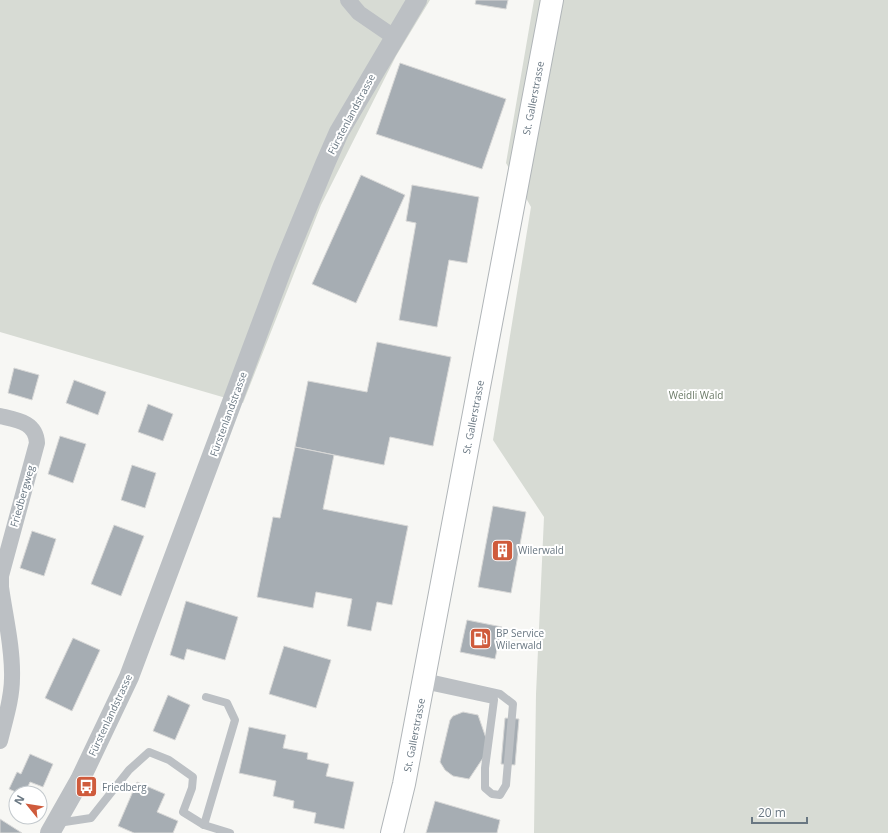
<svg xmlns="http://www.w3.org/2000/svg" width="888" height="833" font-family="'Open Sans',sans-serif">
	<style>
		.green { fill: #d7dbd4 }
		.building { fill: #a6adb3; stroke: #d8d8d7 }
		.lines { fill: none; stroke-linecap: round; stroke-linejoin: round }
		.primary-casing { stroke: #b0b5b8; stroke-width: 24 }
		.service { stroke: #bcc0c4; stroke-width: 8 }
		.minor { stroke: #bcc0c4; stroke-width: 16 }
		.tertiary { stroke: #bcc0c4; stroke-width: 20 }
		.primary { stroke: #fff; stroke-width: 22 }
		.labels { text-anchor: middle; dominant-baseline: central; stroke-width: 4; stroke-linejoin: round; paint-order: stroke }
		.street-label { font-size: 10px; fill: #697782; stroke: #fff }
		.park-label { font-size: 10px; fill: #6b7a67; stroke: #fff }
		.poi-label { font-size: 10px; fill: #697782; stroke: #fff; text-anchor: start }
	</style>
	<rect width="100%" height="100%" fill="#f7f7f4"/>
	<g class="green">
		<polygon points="0,0 430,0 396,56 321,205 243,403 0,332"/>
		<polygon points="534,0 888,0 888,833 534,833 536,694 544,517 493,440 531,207 506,163"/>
	</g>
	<g class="building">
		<polygon points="476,0 508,0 506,9 475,4"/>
		<polygon points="400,63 506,99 482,169 376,134"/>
		<polygon points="361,175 405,195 356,303 312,284"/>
		<polygon points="412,185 479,197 467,263 449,260 437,327 399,320 416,223 406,221"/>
		<polygon points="377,342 451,357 433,446 390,437 384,465 295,447 308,381 367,392"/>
		<polygon points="14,368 39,375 32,400 8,393"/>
		<polygon points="74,380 106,392 98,415 66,403"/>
		<polygon points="148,404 173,414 163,441 138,432"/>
		<polygon points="60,436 86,444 73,483 48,474"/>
		<polygon points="295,447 334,455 323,509 408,526 392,605 377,602 371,631 347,626 352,599 316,592 313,608 257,597 273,517 280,518"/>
		<polygon points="132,465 156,473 145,508 121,500"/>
		<polygon points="493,506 526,512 511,593 478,587"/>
		<polygon points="114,525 144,536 121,596 91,584"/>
		<polygon points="32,531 56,539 44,576 20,568"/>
		<polygon points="186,601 238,617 225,660 187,649 184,660 170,655"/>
		<polygon points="467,620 502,627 495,659 460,652"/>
		<polygon points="73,638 100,650 72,711 45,698"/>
		<polygon points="284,646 331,660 316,708 269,694"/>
		<polygon points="168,695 190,705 175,740 153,731"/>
		<polygon points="463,712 478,715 487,741 485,755 469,779 453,776 445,770 440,762 450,720 453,716"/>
		<polygon points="505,718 519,719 515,765 501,764"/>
		<polygon points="249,727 286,735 283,748 308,753 307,759 329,764 326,776 354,782 344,829 314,823 316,813 293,808 294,801 273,796 276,781 239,773"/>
		<polygon points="30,754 53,764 43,787 30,782 25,793 18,793 9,789 17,772 21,774"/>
		<polygon points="137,782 165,794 157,812 178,821 173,833 134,833 118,826"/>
		<polygon points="435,801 500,820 497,833 426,833"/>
		<polygon points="0,819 22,833 0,833"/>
	</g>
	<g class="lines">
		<defs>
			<polyline id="primary" points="392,833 404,784 552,0"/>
		</defs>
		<use href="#primary" class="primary-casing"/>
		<g class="service">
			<polyline points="424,685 494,700 485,768 485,788 492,794 500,795 506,785 513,704 500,694 424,677"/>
			<polyline points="58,823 91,818 129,770 149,752 169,760 193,777 192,788 183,812 204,825 230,833"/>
			<polyline points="204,825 235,720 227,703 206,697"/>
		</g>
		<g class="minor">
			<polyline points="348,0 359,13 394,37"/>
			<path d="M0,416C17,420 36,422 37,443L1,576V587C5,616 13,648 12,678C12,699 5,720 0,741"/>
		</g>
		<polyline class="tertiary" points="50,833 80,780 129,677 283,266 325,164 339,132 417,0"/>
		<use href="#primary" class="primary"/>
	</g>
	<defs>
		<symbol id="building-square" viewBox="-11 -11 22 22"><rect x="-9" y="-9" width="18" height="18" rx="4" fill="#cf5b3c" stroke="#fff"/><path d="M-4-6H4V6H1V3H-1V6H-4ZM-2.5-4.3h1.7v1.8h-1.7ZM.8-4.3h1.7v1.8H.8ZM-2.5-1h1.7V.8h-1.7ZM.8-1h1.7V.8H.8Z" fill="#fff"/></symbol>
		<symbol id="fuel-square" viewBox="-11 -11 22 22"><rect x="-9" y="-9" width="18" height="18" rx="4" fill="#cf5b3c" stroke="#fff"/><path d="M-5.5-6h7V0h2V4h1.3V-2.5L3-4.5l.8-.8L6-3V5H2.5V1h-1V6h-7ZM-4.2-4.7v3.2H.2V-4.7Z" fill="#fff"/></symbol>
		<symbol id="bus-square" viewBox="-11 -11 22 22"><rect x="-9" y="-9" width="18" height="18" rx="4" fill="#cf5b3c" stroke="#fff"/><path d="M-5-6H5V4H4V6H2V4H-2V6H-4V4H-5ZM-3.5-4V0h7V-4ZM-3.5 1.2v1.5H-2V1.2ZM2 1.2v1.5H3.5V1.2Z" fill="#fff"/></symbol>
	</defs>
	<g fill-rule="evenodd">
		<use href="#building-square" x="490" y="538" width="25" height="25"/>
		<use href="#fuel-square" x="468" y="626" width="25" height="25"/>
		<use href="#bus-square" x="74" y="774" width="25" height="25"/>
	</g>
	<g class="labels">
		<g class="street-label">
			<text transform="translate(533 98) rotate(-79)">St. Gallerstrasse</text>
			<text transform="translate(351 114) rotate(-62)">Fürstenlandstrasse</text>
			<text transform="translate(228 414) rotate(-70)">Fürstenlandstrasse</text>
			<text transform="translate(473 417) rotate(-79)">St. Gallerstrasse</text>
			<text transform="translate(22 496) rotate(-74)">Friedbergweg</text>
			<text transform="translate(110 715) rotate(-65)">Fürstenlandstrasse</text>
			<text transform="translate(414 735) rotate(-79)">St. Gallerstrasse</text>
		</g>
		<g class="park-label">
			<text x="696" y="395">Weidli Wald</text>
		</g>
		<g class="poi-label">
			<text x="518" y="550">Wilerwald</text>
			<text x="496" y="633">BP Service<tspan x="496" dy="12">Wilerwald</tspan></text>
			<text x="102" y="787">Friedberg</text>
		</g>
	</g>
	<g transform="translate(28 805) rotate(300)"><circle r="19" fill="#ffffff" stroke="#c3c9cd"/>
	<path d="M0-3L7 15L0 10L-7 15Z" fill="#cf5b3c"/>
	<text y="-6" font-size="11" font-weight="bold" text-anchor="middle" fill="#697782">N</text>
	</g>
	<path d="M752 817v6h55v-6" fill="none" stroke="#697782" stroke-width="2"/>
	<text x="758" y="817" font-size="12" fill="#697782" stroke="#ffffff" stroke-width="3" paint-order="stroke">20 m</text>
</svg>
